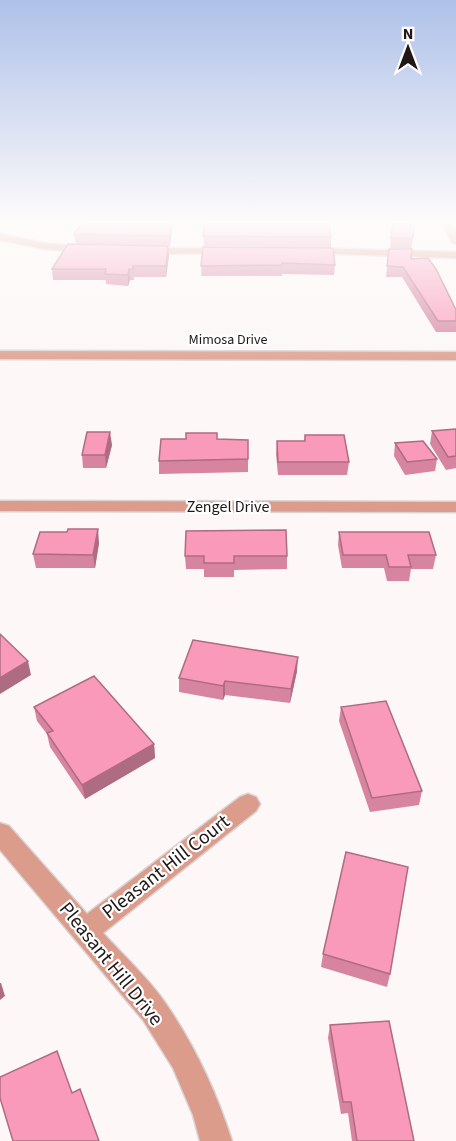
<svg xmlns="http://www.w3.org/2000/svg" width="456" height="1141" font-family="'Source Sans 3',sans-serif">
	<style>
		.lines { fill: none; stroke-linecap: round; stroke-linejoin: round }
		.minor-casing { stroke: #dad3d3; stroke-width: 3 }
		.minor { fill: #db9c8b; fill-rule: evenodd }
		.wall { fill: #d684a0 }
		.shaded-wall { fill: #ae6c82 }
		.building { fill: #f99aba; stroke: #ae6c82; stroke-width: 1.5 }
		.labels { text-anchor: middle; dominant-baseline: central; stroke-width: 4.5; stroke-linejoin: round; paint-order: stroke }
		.far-street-label { font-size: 14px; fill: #211717; stroke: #fff }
		.street-label { font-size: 16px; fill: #211717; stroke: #fff }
		.near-street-label { font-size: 20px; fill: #211717; stroke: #fff }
	</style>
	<rect width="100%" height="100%" fill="#fdf7f7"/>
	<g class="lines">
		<defs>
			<g id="minor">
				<polygon points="442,224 452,224 456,231 456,244 452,243"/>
				<polygon points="0,234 44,243 90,247 95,250 90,253 44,249 0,240"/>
				<polygon points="225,248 229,249 229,253 145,254 140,251 145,248"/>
				<polygon points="310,248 456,252 456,258 306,253 306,249"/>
				<polygon points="0,351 456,352 456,360 0,359"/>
				<polygon points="0,501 456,502 456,512 0,511"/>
				<path d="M248,794L256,797L260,804L256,811L103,933C123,955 147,977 164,1001C194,1044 216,1091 232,1141H200L193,1115L173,1068L143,1020L0,850V823L9,826L87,914L240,797Z"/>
			</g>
		</defs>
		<use href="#minor" class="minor-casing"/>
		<use href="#minor" class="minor"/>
	</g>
	<g class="wall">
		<polygon points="172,224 172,231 170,246 127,245 168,246 169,256 166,277 134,277 134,280 130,280 128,286 106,284 106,280 53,280 52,269 76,244 74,234"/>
		<polygon points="393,224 413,238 411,249 390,248"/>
		<polygon points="203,236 331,237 331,248 204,246"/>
		<polygon points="203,247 335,265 334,275 282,274 282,276 201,276"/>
		<polygon points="389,249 411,259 456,310 456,332 436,332 402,277 386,277"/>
		<polygon points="456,429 456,468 446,470 430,444 432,431"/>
		<polygon points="305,435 349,462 347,475 278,475 276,454 277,441 304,441"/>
		<polygon points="217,439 248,440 248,472 159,474 159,461"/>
		<polygon points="395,443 437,459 435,471 405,475 394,456"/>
		<polygon points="112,445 106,468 83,468 82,455"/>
		<polygon points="67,532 99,543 95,568 36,568 33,554"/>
		<polygon points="339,532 436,555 433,569 411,569 409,581 387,581 384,568 342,568 338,545"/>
		<polygon points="185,556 287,556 287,569 234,570 234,577 204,577 204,569 186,569"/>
		<polygon points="297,671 290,703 225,695 223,700 179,692 179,678"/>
		<polygon points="34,707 154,744 155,758 85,799 50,747 47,734 37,721"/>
		<polygon points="341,707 422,791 419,805 370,812 339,721"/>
		<polygon points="323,954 390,974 387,987 321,967"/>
		<polygon points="330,1025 414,1141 352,1141 348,1113 341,1114 328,1038"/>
	</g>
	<g class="shaded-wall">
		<polygon points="172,224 172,231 170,246 170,236"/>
		<polygon points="168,246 169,256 166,277 166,266"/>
		<polygon points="129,269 130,280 128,286 128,275"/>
		<polygon points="110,432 112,445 106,468 105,455"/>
		<polygon points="98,529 99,543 95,568 93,555"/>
		<polygon points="298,657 297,671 290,703 291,689"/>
		<polygon points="28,661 31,675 0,694 0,678"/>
		<polygon points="225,681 225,695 223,700 223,686"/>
		<polygon points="154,744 155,758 85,799 82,785"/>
		<polygon points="0,983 1,983 5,996 0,1000"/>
	</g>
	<g class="building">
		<polygon points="81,224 171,224 170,236 74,234"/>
		<polygon points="204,224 329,224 331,237 203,236"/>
		<polygon points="393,224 414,224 413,238 391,238"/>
		<polygon points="68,244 168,246 166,266 133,266 133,269 129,269 128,275 105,274 106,269 52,269"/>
		<polygon points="203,247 333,248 335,265 282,263 282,265 201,266"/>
		<polygon points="389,249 412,249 411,259 428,258 436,269 456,310 456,321 438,321 403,267 387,266"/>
		<polygon points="456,429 456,456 448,457 432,431"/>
		<polygon points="87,432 110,432 105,455 82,455"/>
		<polygon points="186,433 217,433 217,439 248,440 248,459 159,461 161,439 186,439"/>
		<polygon points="305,435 344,435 349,462 278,462 277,441 305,441"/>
		<polygon points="423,441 437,459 407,462 395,443"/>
		<polygon points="68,529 98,529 93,555 33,554 40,532 67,532"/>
		<polygon points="286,530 287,556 234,556 234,563 204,563 204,556 185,556 186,531"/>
		<polygon points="339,532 429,532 436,555 408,555 411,567 389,567 386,555 343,555"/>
		<polygon points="0,634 28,661 0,678"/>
		<polygon points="193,640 298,657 291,689 225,681 223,686 179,678"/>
		<polygon points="94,676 154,744 82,785 47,733 53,731 34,707"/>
		<polygon points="386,701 422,791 372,798 341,707"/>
		<polygon points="346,852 408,867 390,974 323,954"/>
		<polygon points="389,1021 414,1141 357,1141 351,1102 343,1102 330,1025"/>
		<polygon points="57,1051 72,1093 80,1089 99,1141 13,1141 0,1098 0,1077"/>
	</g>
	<linearGradient id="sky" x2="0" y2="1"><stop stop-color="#aec1e9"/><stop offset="0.58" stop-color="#fefbfb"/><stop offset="1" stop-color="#fefbfb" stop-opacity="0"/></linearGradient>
	<rect width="456" height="383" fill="url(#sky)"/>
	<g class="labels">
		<g class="far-street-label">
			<text x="228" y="340">Mimosa Drive</text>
		</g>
		<g class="street-label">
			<text x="228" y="507">Zengel Drive</text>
		</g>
		<g class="near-street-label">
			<text transform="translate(166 867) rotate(-38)">Pleasant Hill Court</text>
			<text transform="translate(111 964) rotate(51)">Pleasant Hill Drive</text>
		</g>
	</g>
	<g transform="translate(408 48)" stroke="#ffffff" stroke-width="4.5" paint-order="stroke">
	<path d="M0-4.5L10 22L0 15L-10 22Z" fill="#211717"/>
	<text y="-9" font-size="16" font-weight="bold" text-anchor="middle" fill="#211717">N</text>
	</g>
</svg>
